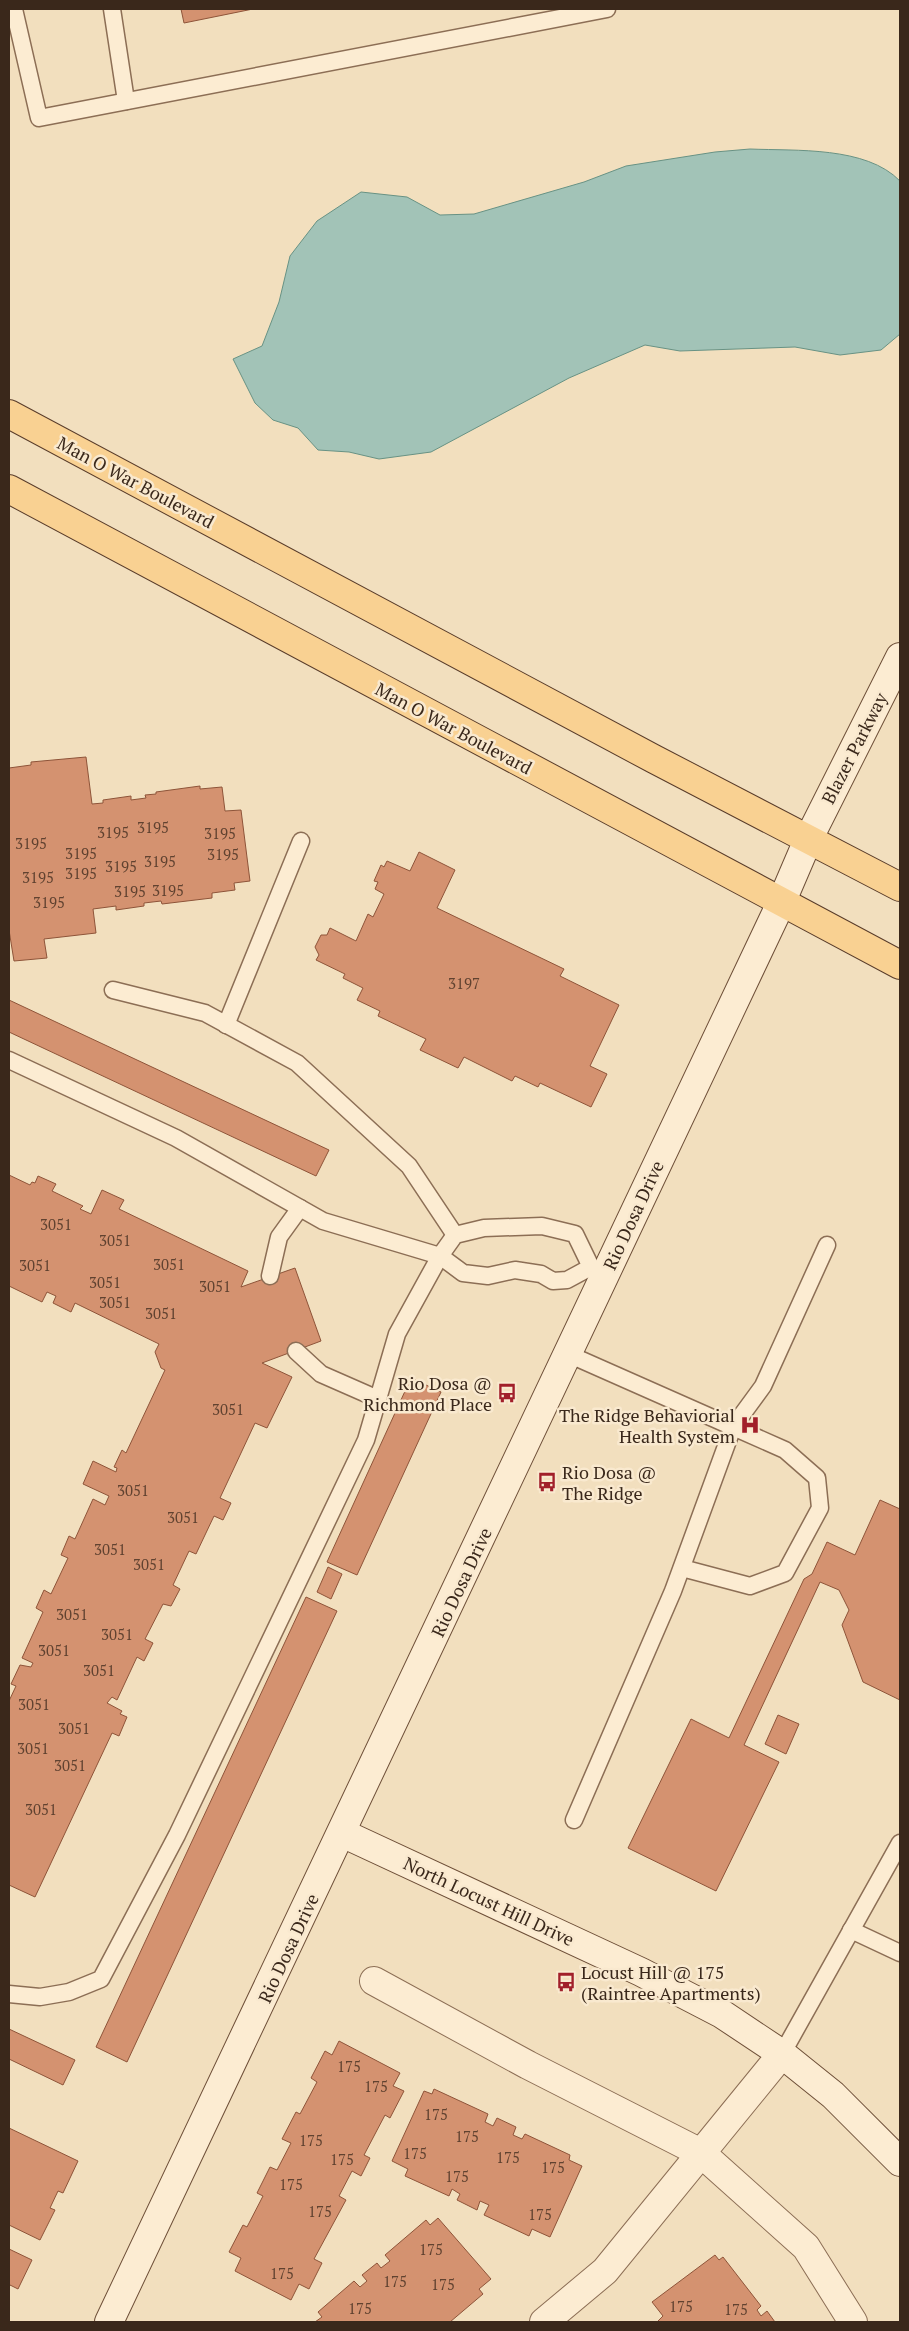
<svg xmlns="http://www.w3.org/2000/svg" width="909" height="2331" font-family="'PT Serif',serif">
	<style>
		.water { fill: #a2c3b7; stroke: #689284 }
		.building { fill: #d49270; stroke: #8e5439 }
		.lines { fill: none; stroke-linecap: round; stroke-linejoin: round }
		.lane-casing { stroke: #8c6e55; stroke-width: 19 }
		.street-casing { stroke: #8c6e55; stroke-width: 30 }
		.secondary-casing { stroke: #6e4f38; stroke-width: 30 }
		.primary-casing { stroke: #593c2a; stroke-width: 30 }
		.lane { stroke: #fcecd2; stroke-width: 16 }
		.street { stroke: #fcecd2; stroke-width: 28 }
		.secondary { stroke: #fcecd2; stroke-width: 28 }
		.primary { stroke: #f9d192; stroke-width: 28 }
		.labels { text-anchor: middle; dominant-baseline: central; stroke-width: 5; stroke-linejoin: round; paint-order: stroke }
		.number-label { font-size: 15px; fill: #604230 }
		.street-label { font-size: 18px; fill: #3a281b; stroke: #f9e9cf }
		.poi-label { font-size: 18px; fill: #3a281b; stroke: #f9e9cf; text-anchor: end }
	</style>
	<rect width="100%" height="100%" fill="#f2dfbe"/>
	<path class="water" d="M750,149C796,151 866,146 900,181V334L881,350L840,355L795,347L680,351L645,345L569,378L431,452L379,459L349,452L318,450L298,428L273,420L255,403L233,359L262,346L279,302L290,256L317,221L361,192L407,197L440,215L474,214L584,182L626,166L715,152Z"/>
	<g class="building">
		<polygon points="181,9 253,9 184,23"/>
		<polygon points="86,757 92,804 103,803 103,800 131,796 131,800 146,798 145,795 156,794 156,792 200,786 200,789 222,787 225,811 241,810 250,881 234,883 235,890 212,893 212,898 162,904 161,901 144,903 144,906 116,910 116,906 93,909 96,933 44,939 47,958 14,961 9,930 9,768 31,765 31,762"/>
		<polygon points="419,852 455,870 437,908 564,969 560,976 619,1005 590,1066 607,1074 591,1107 540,1083 538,1087 515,1076 512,1081 464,1057 458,1068 420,1050 426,1039 378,1016 380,1011 357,1000 363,988 343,978 345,974 316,960 319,955 315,947 321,935 327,935 330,928 356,941 368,914 373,917 384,894 375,889 378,882 374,881 381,865 384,867 387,861 410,871"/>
		<polygon points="9,1000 329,1150 316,1176 9,1032"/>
		<polygon points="9,1175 30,1185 32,1182 35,1183 38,1176 56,1184 52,1191 83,1206 80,1209 91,1214 102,1190 124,1200 119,1209 248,1271 241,1287 295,1268 321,1341 262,1363 292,1377 267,1428 255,1423 220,1498 231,1503 223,1520 214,1516 196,1554 189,1551 173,1585 180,1589 171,1606 163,1604 145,1639 153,1643 144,1661 137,1657 117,1700 112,1697 107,1703 122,1711 120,1714 127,1717 119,1736 112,1733 35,1897 9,1885 9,1701 16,1686 11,1684 20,1665 31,1667 33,1663 22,1658 43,1612 36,1608 44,1590 51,1594 68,1558 61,1555 69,1536 75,1539 93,1499 105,1505 109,1496 83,1484 93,1461 116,1472 117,1468 114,1467 122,1450 126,1453 165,1370 161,1368 155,1352 159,1344 75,1303 71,1312 53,1303 56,1296 47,1292 42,1302 9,1286"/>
		<polygon points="411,1378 441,1392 357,1575 327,1562"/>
		<polygon points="571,1487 575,1488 572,1494 569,1493"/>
		<polygon points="880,1500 900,1509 900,1700 863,1682 842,1625 849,1610 839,1590 820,1582 744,1745 779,1762 716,1891 628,1848 691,1719 729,1738 804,1579 812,1574 827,1542 855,1555"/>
		<polygon points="328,1567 342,1574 331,1599 317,1592"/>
		<polygon points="306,1597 337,1611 127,2062 96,2047"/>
		<polygon points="778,1715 799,1724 786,1754 765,1744"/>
		<polygon points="9,2029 75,2060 63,2085 9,2059"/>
		<polygon points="339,2041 400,2073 393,2086 404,2091 390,2118 385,2115 364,2155 370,2158 361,2176 352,2171 339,2196 346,2200 314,2259 322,2263 309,2289 299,2284 291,2300 235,2271 241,2258 229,2252 243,2225 247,2227 263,2196 257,2193 270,2167 277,2170 291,2143 282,2139 296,2112 300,2114 317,2082 311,2078 325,2051 332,2055"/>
		<polygon points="434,2089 488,2114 485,2122 493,2126 497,2118 516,2127 513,2135 522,2139 525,2134 570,2155 569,2160 582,2166 550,2237 532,2229 529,2236 484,2215 489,2205 480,2201 477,2210 457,2200 460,2194 452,2189 449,2196 405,2176 408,2169 392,2161 424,2091 432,2094"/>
		<polygon points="9,2128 78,2161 63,2193 58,2191 50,2208 55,2210 40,2240 9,2225"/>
		<polygon points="438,2218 491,2279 479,2289 483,2294 450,2322 315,2322 322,2317 318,2312 354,2281 360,2287 367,2281 362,2275 377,2263 381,2268 390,2261 385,2255 426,2220 430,2225"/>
		<polygon points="9,2249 32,2260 18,2289 10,2285 9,2288"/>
		<polygon points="715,2255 719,2260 723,2257 761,2306 757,2310 761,2316 767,2311 775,2322 659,2322 658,2321 663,2316 652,2302"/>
	</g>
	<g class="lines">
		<defs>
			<g id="lane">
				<polyline points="14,9 39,118 607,9"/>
				<polyline points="112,9 126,101"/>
				<polyline points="113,990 205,1013 297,1063 409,1166 455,1235"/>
				<polyline points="226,1025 301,841"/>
				<polyline points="9,1060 176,1138 323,1221 440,1256 397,1334 366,1440 177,1835 101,1979 69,1992 40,1997 9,1994"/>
				<polyline points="591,1267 567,1280 553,1281 541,1274 515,1270 488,1276 463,1273 440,1256 455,1235 484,1228 542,1226 575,1234 591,1267 605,1275"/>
				<polyline points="270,1276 279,1237 300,1208"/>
				<polyline points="296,1351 321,1374 378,1399"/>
				<polyline points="568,1354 733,1427 673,1591 574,1820"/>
				<polyline points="682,1568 750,1586 785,1573 820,1508 817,1478 785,1450 733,1427 763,1386 827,1245"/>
				<polyline points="851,1930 900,1953"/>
				<polyline points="782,2054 900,1843"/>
			</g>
			<g id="street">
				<polyline points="374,1981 528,2065 701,2153 806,2247 853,2322"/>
				<polyline points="544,2322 605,2271 782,2054"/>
			</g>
			<g id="secondary">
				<polyline points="342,1833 641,1972 722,2014 782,2054 833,2095 900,2162"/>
				<polyline points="109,2322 781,903 808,840 900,657"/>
			</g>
			<g id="primary">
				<polyline points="9,414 654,759 900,887"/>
				<polyline points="9,489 900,965"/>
			</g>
		</defs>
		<use href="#lane" class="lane-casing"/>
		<use href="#street" class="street-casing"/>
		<use href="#secondary" class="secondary-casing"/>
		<use href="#primary" class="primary-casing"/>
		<use href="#lane" class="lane"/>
		<use href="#street" class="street"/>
		<use href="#secondary" class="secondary"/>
		<use href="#primary" class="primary"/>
	</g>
	<defs>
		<symbol id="bus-bare" viewBox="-9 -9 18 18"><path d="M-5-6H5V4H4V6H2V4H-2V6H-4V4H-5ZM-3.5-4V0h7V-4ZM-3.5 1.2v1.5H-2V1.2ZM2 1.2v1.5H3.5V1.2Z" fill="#a11f2a" stroke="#f9e9cf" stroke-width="2.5" paint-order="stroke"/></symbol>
		<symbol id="hospital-bare" viewBox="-9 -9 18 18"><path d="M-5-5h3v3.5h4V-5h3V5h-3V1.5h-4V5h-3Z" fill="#a11f2a" stroke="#f9e9cf" stroke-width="2.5" paint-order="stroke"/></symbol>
	</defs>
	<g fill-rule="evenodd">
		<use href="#bus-bare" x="493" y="1379" width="28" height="28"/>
		<use href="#hospital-bare" x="736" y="1411" width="28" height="28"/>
		<use href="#bus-bare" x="533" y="1468" width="28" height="28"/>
		<use href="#bus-bare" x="552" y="1968" width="28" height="28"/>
	</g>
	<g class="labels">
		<g class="number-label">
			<text x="153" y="827">3195</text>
			<text x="113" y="832">3195</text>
			<text x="220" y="833">3195</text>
			<text x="31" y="843">3195</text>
			<text x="81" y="853">3195</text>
			<text x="223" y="854">3195</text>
			<text x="160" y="861">3195</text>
			<text x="121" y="866">3195</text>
			<text x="81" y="873">3195</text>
			<text x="38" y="877">3195</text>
			<text x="168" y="890">3195</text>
			<text x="130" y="891">3195</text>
			<text x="49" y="902">3195</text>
			<text x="464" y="983">3197</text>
			<text x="56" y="1224">3051</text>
			<text x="115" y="1240">3051</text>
			<text x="169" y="1264">3051</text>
			<text x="35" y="1265">3051</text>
			<text x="105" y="1282">3051</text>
			<text x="215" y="1286">3051</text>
			<text x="115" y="1302">3051</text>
			<text x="161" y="1313">3051</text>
			<text x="228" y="1409">3051</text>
			<text x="133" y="1490">3051</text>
			<text x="183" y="1517">3051</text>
			<text x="110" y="1549">3051</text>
			<text x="149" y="1564">3051</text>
			<text x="72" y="1614">3051</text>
			<text x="117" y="1634">3051</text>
			<text x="54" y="1650">3051</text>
			<text x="99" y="1670">3051</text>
			<text x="34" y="1704">3051</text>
			<text x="74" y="1728">3051</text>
			<text x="33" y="1748">3051</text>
			<text x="70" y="1765">3051</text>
			<text x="41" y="1809">3051</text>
			<text x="349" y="2066">175</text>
			<text x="376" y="2086">175</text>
			<text x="436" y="2114">175</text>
			<text x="467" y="2136">175</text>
			<text x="311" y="2140">175</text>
			<text x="415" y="2153">175</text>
			<text x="508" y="2157">175</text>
			<text x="342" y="2159">175</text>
			<text x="553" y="2167">175</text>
			<text x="457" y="2176">175</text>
			<text x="291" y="2184">175</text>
			<text x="320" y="2211">175</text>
			<text x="540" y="2214">175</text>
			<text x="431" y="2249">175</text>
			<text x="282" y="2273">175</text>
			<text x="395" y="2281">175</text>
			<text x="443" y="2284">175</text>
			<text x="681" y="2306">175</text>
			<text x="360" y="2308">175</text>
			<text x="736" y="2309">175</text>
		</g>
		<g class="street-label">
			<text transform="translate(136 482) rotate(28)">Man O War Boulevard</text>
			<text transform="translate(454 728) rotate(28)">Man O War Boulevard</text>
			<text transform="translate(854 748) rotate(-63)">Blazer Parkway</text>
			<text transform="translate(633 1215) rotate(-65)">Rio Dosa Drive</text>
			<text transform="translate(461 1582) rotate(-65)">Rio Dosa Drive</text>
			<text transform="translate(489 1901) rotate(25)">North Locust Hill Drive</text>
			<text transform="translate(288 1948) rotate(-65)">Rio Dosa Drive</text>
		</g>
		<g class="poi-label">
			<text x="492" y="1383">Rio Dosa @<tspan x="492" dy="21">Richmond Place</tspan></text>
			<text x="735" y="1415">The Ridge Behaviorial<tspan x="735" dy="21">Health System</tspan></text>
			<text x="562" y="1472" text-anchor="start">Rio Dosa @<tspan x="562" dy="21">The Ridge</tspan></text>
			<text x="581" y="1972" text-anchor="start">Locust Hill @ 175<tspan x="581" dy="21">(Raintree Apartments)</tspan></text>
		</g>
	</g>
	<rect width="909" height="2331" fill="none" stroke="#3a281b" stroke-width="20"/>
</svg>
